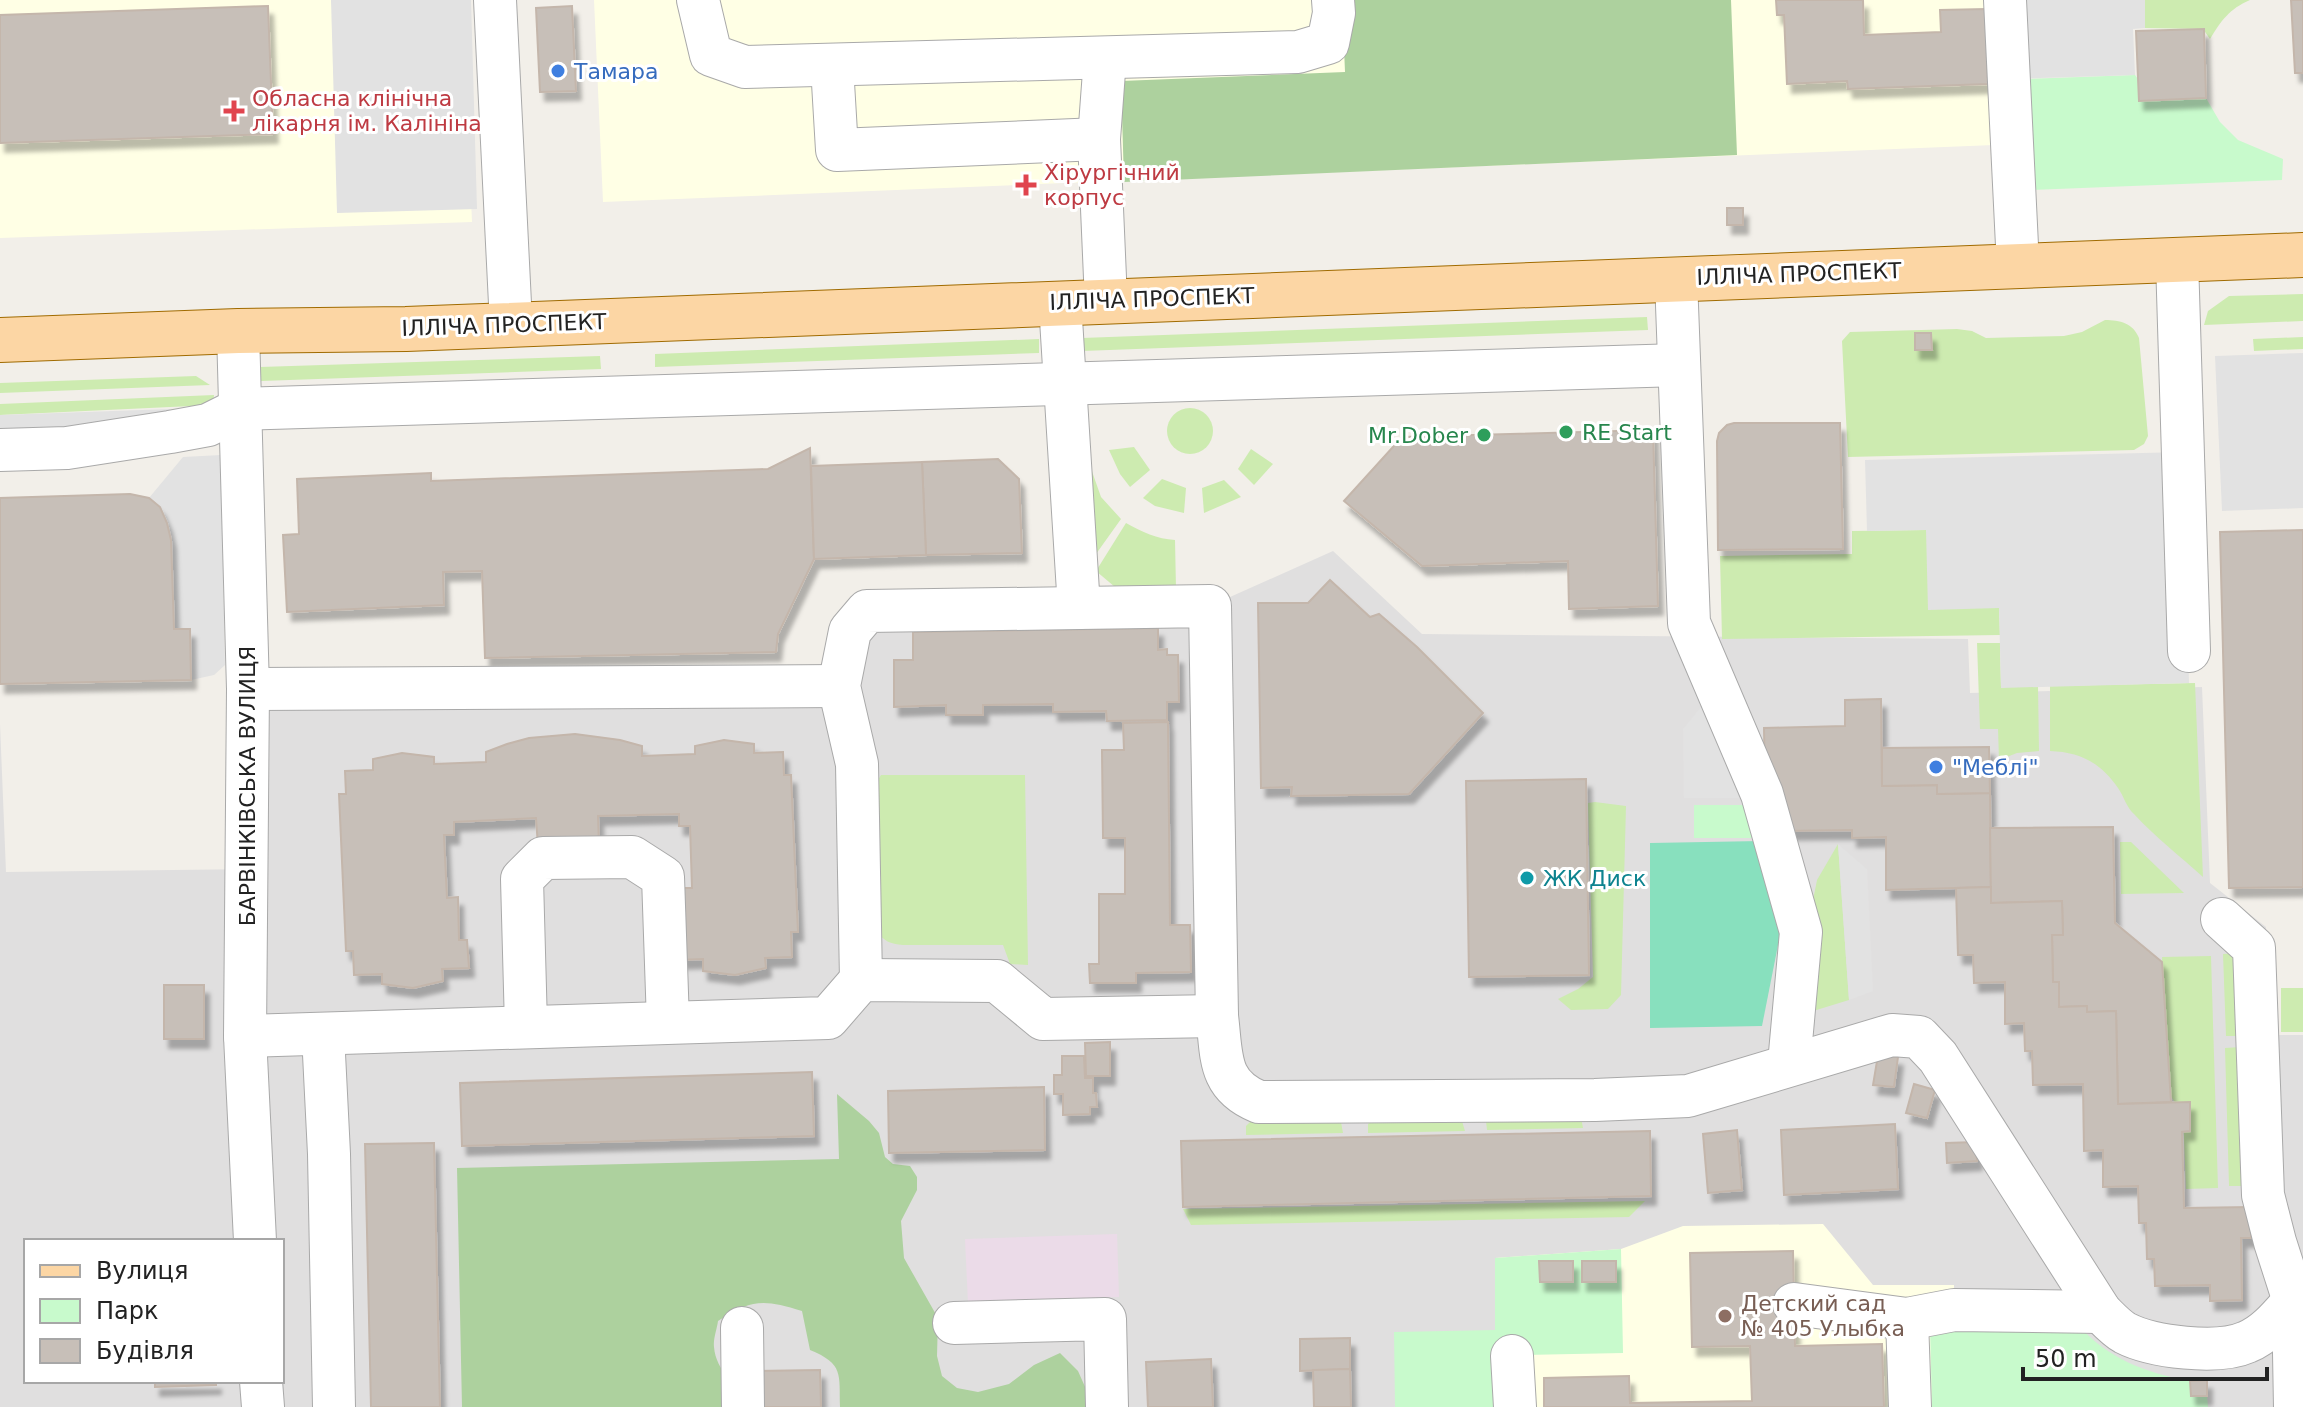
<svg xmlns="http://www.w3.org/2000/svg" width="2303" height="1407" font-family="'DejaVu Sans',sans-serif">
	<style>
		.residential { fill: #e0dfdf; fill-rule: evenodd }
		.industrial { fill: #ebdbe8 }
		.education { fill: #ffffe5 }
		.grass { fill: #cdebb0 }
		.forest { fill: #add19e }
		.park { fill: #c8facc }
		.pitch { fill: #88e0be }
		.parking { fill: #e2e2e2 }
		.building { fill: #c7bfb8; stroke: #c4b6ab; stroke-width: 2; filter: url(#shadow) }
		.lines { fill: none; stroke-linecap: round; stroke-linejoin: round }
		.minor-casing { stroke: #a9a9a9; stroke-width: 44 }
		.major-casing { stroke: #a06b00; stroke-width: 46 }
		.minor { stroke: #fff; stroke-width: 42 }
		.major { stroke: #fcd6a4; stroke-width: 44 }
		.shop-dot { fill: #3f7fe0; stroke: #fff; stroke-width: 3 }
		.health-dot { fill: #e0444e; stroke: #fff; stroke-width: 3 }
		.leisure-dot { fill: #2e9e5b; stroke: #fff; stroke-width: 3 }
		.culture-dot { fill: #0f9aa8; stroke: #fff; stroke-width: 3 }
		.education-dot { fill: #8d6e63; stroke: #fff; stroke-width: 3 }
		.labels { text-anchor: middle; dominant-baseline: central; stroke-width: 6; stroke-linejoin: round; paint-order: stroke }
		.shop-label { font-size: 22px; fill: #366cbe; stroke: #fff; text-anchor: start }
		.health-label { font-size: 22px; fill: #be3a42; stroke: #fff; text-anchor: start }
		.street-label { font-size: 22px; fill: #222; stroke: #fff }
		.leisure-label { font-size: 22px; fill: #27864d; stroke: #fff; text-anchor: start }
		.culture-label { font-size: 22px; fill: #0d838f; stroke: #fff; text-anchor: start }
		.education-label { font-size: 22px; fill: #785e54; stroke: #fff; text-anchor: start }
	</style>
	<defs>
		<filter id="shadow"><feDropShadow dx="5" dy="9" stdDeviation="2" flood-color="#0004"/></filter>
	</defs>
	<rect width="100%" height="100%" fill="#f2efe9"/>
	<path class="residential" d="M1333,551L1422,634L1968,639L1970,693L2202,687L2210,883L2266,927L2271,1035H2303V1407H0V724L6,872L261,869L262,704L814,696L877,622L1183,618ZM26,1241H282V1381H26Z"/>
	<polygon class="industrial" points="1117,1234 1119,1297 968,1303 965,1239"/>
	<g class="education">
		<polygon points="0,0 462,0 472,222 0,238"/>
		<polygon points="594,0 1990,0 1994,145 603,202"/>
		<polygon points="1823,1224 1873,1285 1954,1285 1955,1322 2079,1326 2094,1343 2116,1358 2125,1407 1497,1407 1495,1258 1621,1249 1683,1226"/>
	</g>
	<g class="grass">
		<path d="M2145,0H2250C2229,9 2221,21 2210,39L2203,29L2145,28Z"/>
		<polygon points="2303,294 2303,321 2204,325 2208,311 2229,296"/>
		<polygon points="1647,317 1648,330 1082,351 1082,338"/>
		<path d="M2105,320C2120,320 2133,323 2139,338L2148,436L2144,444L2134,450L1848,457L1842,341L1850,332L1957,329L1972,331L1986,338L2064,336L2082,332Z"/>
		<polygon points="2303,337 2303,349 2254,351 2253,339"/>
		<polygon points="1039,339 1039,353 655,367 655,354"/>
		<polygon points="600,356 601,369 261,381 260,367"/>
		<polygon points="196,376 210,385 0,393 0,383"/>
		<polygon points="214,395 213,405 0,415 0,404"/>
		<circle cx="1190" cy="431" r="23"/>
		<polygon points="1083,446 1101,497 1121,519 1091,561"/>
		<polygon points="1134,447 1150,470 1130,487 1120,474 1109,450"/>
		<polygon points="1251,449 1273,464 1254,485 1238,469"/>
		<polygon points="1162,479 1186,488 1184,513 1155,506 1143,498"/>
		<polygon points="1224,480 1241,497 1204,513 1202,488"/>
		<path d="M1126,523C1142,532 1157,539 1175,540L1176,589L1115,587L1096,571Z"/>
		<polygon points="1926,530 1999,608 2000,635 1722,639 1720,556 1852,554 1852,531"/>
		<polygon points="1977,643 2000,643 2001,687 2038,686 2039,751 2017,753 1999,760 1998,729 1980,729"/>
		<path d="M2195,683L2203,877C2180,856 2155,837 2134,814C2126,807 2124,796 2118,788C2101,763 2080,752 2050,751V686Z"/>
		<path d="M881,775H1025L1028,965L1010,964L1003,945H903C890,944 884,941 876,931L871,791Z"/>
		<polygon points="1595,802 1626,806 1621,995 1608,1009 1571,1010 1558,999 1578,989 1593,977 1588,803"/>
		<polygon points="2120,842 2131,842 2184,893 2121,894"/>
		<polygon points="1838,844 1849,1000 1810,1012 1813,900 1817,880"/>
		<polygon points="2239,953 2242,1036 2226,1036 2223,954"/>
		<polygon points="2211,956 2218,1188 2186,1189 2183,1114 2167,1091 2162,957"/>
		<rect x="2281" y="988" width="22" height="44"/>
		<polygon points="2241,1047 2245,1186 2229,1186 2225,1048"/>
		<polygon points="1581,1117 1583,1128 1487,1130 1486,1121"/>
		<polygon points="1337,1120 1341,1122 1343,1133 1246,1135 1246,1126 1250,1122"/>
		<polygon points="1372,1121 1462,1121 1465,1131 1368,1133 1368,1124"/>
		<polygon points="1645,1201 1629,1217 1191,1225 1183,1209"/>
	</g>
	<g class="forest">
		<polygon points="1342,0 1731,0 1737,155 1124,182 1121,81 1345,72"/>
		<path d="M837,1094L869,1121L879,1133L885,1157L893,1164L910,1166L917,1177V1190L901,1221L904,1258L938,1318L937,1356L942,1376L957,1388L978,1392L1009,1384L1034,1365L1060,1353L1078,1371L1094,1407H840C839,1374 844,1364 810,1350L802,1311C763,1299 752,1299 718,1321C717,1329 713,1339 714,1347C716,1372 737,1381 738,1407H462L457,1168L839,1159Z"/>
	</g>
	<g class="park">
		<polygon points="2135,75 2138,79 2139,100 2206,98 2220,122 2238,140 2283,159 2282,180 2030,190 2027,79"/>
		<polygon points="1694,805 1752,805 1759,838 1694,838"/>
		<polygon points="1621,1249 1623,1353 1521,1355 1522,1407 1395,1407 1394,1332 1495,1330 1495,1258"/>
		<path d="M2079,1326C2109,1359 2146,1373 2190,1381L2191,1396H2207L2208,1407H1932L1930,1328Z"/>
	</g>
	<polygon class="pitch" points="1761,841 1781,930 1762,1026 1650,1028 1650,843"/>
	<g class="parking">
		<polygon points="331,0 471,0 477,209 337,213"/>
		<polygon points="2007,0 2145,0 2145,28 2133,29 2135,75 2010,79"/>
		<polygon points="2303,353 2303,508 2222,511 2215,356"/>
		<polygon points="170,409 170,432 0,459 0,415"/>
		<polygon points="2183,452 2189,683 2001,688 1999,608 1928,610 1926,530 1867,531 1865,460"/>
		<polygon points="221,455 225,665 214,675 191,680 190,629 174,629 171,540 167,523 160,507 149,498 183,457"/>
		<polygon points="1709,697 1753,798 1684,798 1683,729"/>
		<polygon points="1838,844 1867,869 1873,991 1849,1000"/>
	</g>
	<g class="building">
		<polygon points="1776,0 1863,0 1864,35 1941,32 1940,10 1986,9 1988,84 1848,89 1847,81 1787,84 1784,15 1777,15"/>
		<polygon points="2291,0 2303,0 2303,73 2295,73"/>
		<polygon points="268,6 273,134 0,143 0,15"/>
		<polygon points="572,6 576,91 540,92 536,8"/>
		<polygon points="2204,29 2206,98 2139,101 2136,31"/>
		<rect x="1727" y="208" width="16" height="17"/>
		<polygon points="1915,333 1931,333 1932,350 1915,350"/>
		<polygon points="1734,423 1840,423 1843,549 1718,550 1717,441 1719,433 1727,425"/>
		<polygon points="1653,430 1658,606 1569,609 1568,561 1422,566 1344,501 1402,437"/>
		<polygon points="810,448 814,559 778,634 776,652 485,658 482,571 443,572 444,605 287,612 283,535 299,534 297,479 431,473 431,481 768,469"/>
		<polygon points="998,459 1019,479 1022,553 926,555 922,462"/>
		<polygon points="922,462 926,555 814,559 811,466"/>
		<polygon points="130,494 149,498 160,507 167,523 171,540 174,629 190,629 191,680 0,684 0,498"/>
		<polygon points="2303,530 2303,887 2229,888 2220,532"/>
		<polygon points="1330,580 1370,617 1379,614 1417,647 1483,713 1409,794 1291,796 1292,787 1261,788 1258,603 1308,603"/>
		<polygon points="1158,628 1158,650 1167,649 1167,655 1178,655 1179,702 1167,702 1167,720 1107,721 1106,711 1053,712 1053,704 983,705 983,715 946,715 946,705 894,707 894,660 913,660 913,632"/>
		<polygon points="1881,699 1882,786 1937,785 1937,794 1990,793 1991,887 1886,890 1886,837 1852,838 1852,830 1779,831 1765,780 1764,728 1845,726 1845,700"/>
		<polygon points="1168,722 1170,925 1190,925 1191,972 1136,973 1136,983 1090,983 1089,964 1099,964 1099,894 1125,894 1125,838 1103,838 1102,750 1124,750 1123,723"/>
		<polygon points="575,734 620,740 642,746 642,756 695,754 695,746 724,740 754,744 754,753 783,752 784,775 791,775 798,932 791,932 792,957 765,958 766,968 735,975 703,971 703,959 678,960 683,888 692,888 690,826 679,826 679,814 598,816 599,844 538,846 536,818 454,822 454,835 444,835 447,898 458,897 459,940 467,940 469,968 442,969 443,981 413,988 382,984 382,974 354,975 353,951 346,951 339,794 346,794 345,771 373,770 373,759 402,753 434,757 434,764 486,762 486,752 507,744 529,738"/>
		<polygon points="1989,747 1990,793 1937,794 1937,785 1882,786 1882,748"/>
		<polygon points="1586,779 1589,975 1469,977 1466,781"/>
		<polygon points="2113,827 2115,923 2162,962 2171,1102 2118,1104 2116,1011 2087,1012 2087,1006 2059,1007 2059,982 2053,982 2052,935 2063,935 2062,901 1991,903 1990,828"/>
		<polygon points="1991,887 1991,903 2062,901 2063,935 2052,935 2053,982 2059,982 2059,1007 2087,1006 2087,1012 2116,1011 2118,1104 2190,1102 2190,1131 2182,1132 2184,1208 2251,1207 2251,1238 2241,1238 2242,1300 2210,1301 2210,1285 2155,1286 2154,1259 2147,1259 2146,1223 2139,1223 2138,1186 2103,1187 2103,1150 2084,1151 2083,1084 2033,1085 2032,1051 2025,1051 2024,1023 2005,1024 2005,982 1974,983 1973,955 1958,955 1956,888"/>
		<rect x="164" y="985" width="40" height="54"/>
		<polygon points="1110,1042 1110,1076 1086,1076 1085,1043"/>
		<polygon points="1878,1055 1898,1057 1894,1087 1873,1085"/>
		<polygon points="1062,1056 1084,1056 1085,1078 1093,1078 1093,1093 1096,1093 1097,1107 1090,1107 1090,1114 1063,1115 1063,1094 1054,1094 1054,1075 1062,1075"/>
		<polygon points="812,1072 814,1136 462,1146 460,1083"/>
		<polygon points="1914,1084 1935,1090 1927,1118 1906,1113"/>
		<polygon points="1044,1087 1045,1150 889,1153 888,1091"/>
		<polygon points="1895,1124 1898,1189 1784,1195 1781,1130"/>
		<polygon points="1737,1130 1742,1190 1708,1193 1703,1134"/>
		<polygon points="1650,1131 1651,1196 1183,1207 1181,1141"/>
		<polygon points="1976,1142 1977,1161 1947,1163 1946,1143"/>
		<polygon points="434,1143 440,1407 371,1407 365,1144"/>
		<polygon points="1793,1251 1795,1346 1882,1344 1884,1407 1544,1407 1544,1378 1629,1376 1630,1403 1752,1401 1750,1346 1692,1347 1690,1253"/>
		<polygon points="1539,1261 1573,1261 1573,1282 1540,1282"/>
		<rect x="1582" y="1261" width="34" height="21"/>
		<polygon points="1350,1338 1350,1369 1300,1371 1300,1339"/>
		<polygon points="1211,1359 1213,1407 1148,1407 1146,1362"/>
		<polygon points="1350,1369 1351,1407 1314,1407 1313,1370"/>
		<polygon points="820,1370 821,1407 756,1407 755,1371"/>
		<polygon points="2207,1380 2207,1396 2191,1396 2190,1381"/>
		<polygon points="155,1381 216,1381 216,1385 155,1387"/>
	</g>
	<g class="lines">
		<defs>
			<g id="minor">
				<polyline points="495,0 511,324"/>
				<polyline points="698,0 711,55 745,67 1298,52 1328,43 1334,13 1333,0"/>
				<polyline points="2005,0 2018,266"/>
				<polyline points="1105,58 1099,139 1106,301"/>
				<polyline points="832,66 837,150 1099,139"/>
				<polyline points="2177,260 2189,651"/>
				<polyline points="1676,279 1689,623 1762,794 1801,932 1789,1064"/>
				<path d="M1060,303L1079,608L1210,606L1217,1016C1222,1055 1217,1085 1259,1102L1595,1100L1688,1096L1892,1035L1919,1037L1938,1057L2101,1312C2108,1319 2116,1328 2125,1333C2152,1347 2218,1355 2247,1342C2266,1334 2279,1318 2293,1302"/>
				<polyline points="238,331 248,689 245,1036 255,1241"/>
				<polyline points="0,450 67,448 170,432 208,425 240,409 1679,365"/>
				<polyline points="248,689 839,686"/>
				<polyline points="2222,919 2254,948 2263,1195 2275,1242 2293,1298 2295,1407"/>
				<polyline points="861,980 857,764 839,686 850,631 867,611 1079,608"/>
				<polyline points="526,1026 522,879 543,858 632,857 663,877 668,1022"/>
				<polyline points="323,1034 329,1154 334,1407"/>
				<polyline points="245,1036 828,1018 861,980 997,981 1043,1019 1217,1016"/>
				<polyline points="1794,1304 1907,1319 1954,1310 2101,1312"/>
				<polyline points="1907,1319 1910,1407"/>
				<polyline points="954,1323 1105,1319 1107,1407"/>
				<polyline points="742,1328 743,1407"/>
				<polyline points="1512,1356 1515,1407"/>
				<polyline points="261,1381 263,1407"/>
			</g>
			<polyline id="major" points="0,340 238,331 406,329 2303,255"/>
		</defs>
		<use href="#minor" class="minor-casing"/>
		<use href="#major" class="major-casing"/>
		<use href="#minor" class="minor"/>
		<use href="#major" class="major"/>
	</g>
	<g class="shop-dot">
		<circle cx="558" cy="71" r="8"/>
		<circle cx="1936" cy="767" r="8"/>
	</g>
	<g class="health-dot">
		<path d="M230 99h8v8h8v8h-8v8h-8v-8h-8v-8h8z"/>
		<path d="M1022 173h8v8h8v8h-8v8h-8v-8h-8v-8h8z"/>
	</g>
	<g class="leisure-dot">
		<circle cx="1566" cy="432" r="8"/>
		<circle cx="1484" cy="435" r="8"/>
	</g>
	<circle class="culture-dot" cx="1527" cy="878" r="8"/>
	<circle class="education-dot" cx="1725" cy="1316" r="8"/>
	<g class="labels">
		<g class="shop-label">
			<text x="574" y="71">Тамара</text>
			<text x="1952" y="767">"Меблі"</text>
		</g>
		<g class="health-label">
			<text x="252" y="98">Обласна клінічна<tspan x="252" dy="25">лікарня ім. Калініна</tspan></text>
			<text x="1044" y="172">Хірургічний<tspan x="1044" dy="25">корпус</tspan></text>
		</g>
		<g class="street-label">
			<text transform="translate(1799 274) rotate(-2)">ІЛЛІЧА ПРОСПЕКТ</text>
			<text transform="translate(1152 299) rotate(-2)">ІЛЛІЧА ПРОСПЕКТ</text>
			<text transform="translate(504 325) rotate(-2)">ІЛЛІЧА ПРОСПЕКТ</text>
			<text transform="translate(247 786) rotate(-90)">БАРВІНКІВСЬКА ВУЛИЦЯ</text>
		</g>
		<g class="leisure-label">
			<text x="1582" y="432">RE Start</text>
			<text x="1468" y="435" text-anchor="end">Mr.Dober</text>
		</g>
		<g class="culture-label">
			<text x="1543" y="878">ЖК Диск</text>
		</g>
		<g class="education-label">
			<text x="1741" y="1303">Детский сад<tspan x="1741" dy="25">№ 405 Улыбка</tspan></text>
		</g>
	</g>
	<rect x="24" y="1239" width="260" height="144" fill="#ffffff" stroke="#a7a7a7" stroke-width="2"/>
	<rect x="40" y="1265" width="40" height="12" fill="#fcd6a4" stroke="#a7a7a7" stroke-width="2"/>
	<text x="96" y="1279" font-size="24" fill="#222222">Вулиця</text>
	<rect x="40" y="1299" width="40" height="24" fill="#c8facc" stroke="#a7a7a7" stroke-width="2"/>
	<text x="96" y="1319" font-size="24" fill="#222222">Парк</text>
	<rect x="40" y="1339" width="40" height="24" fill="#c7bfb8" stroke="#a7a7a7" stroke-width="2"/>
	<text x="96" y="1359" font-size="24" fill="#222222">Будівля</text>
	<path d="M2023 1367v12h244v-12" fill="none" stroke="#222222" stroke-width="4"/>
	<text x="2035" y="1367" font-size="24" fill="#222222" stroke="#ffffff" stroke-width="6" paint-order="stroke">50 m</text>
</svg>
